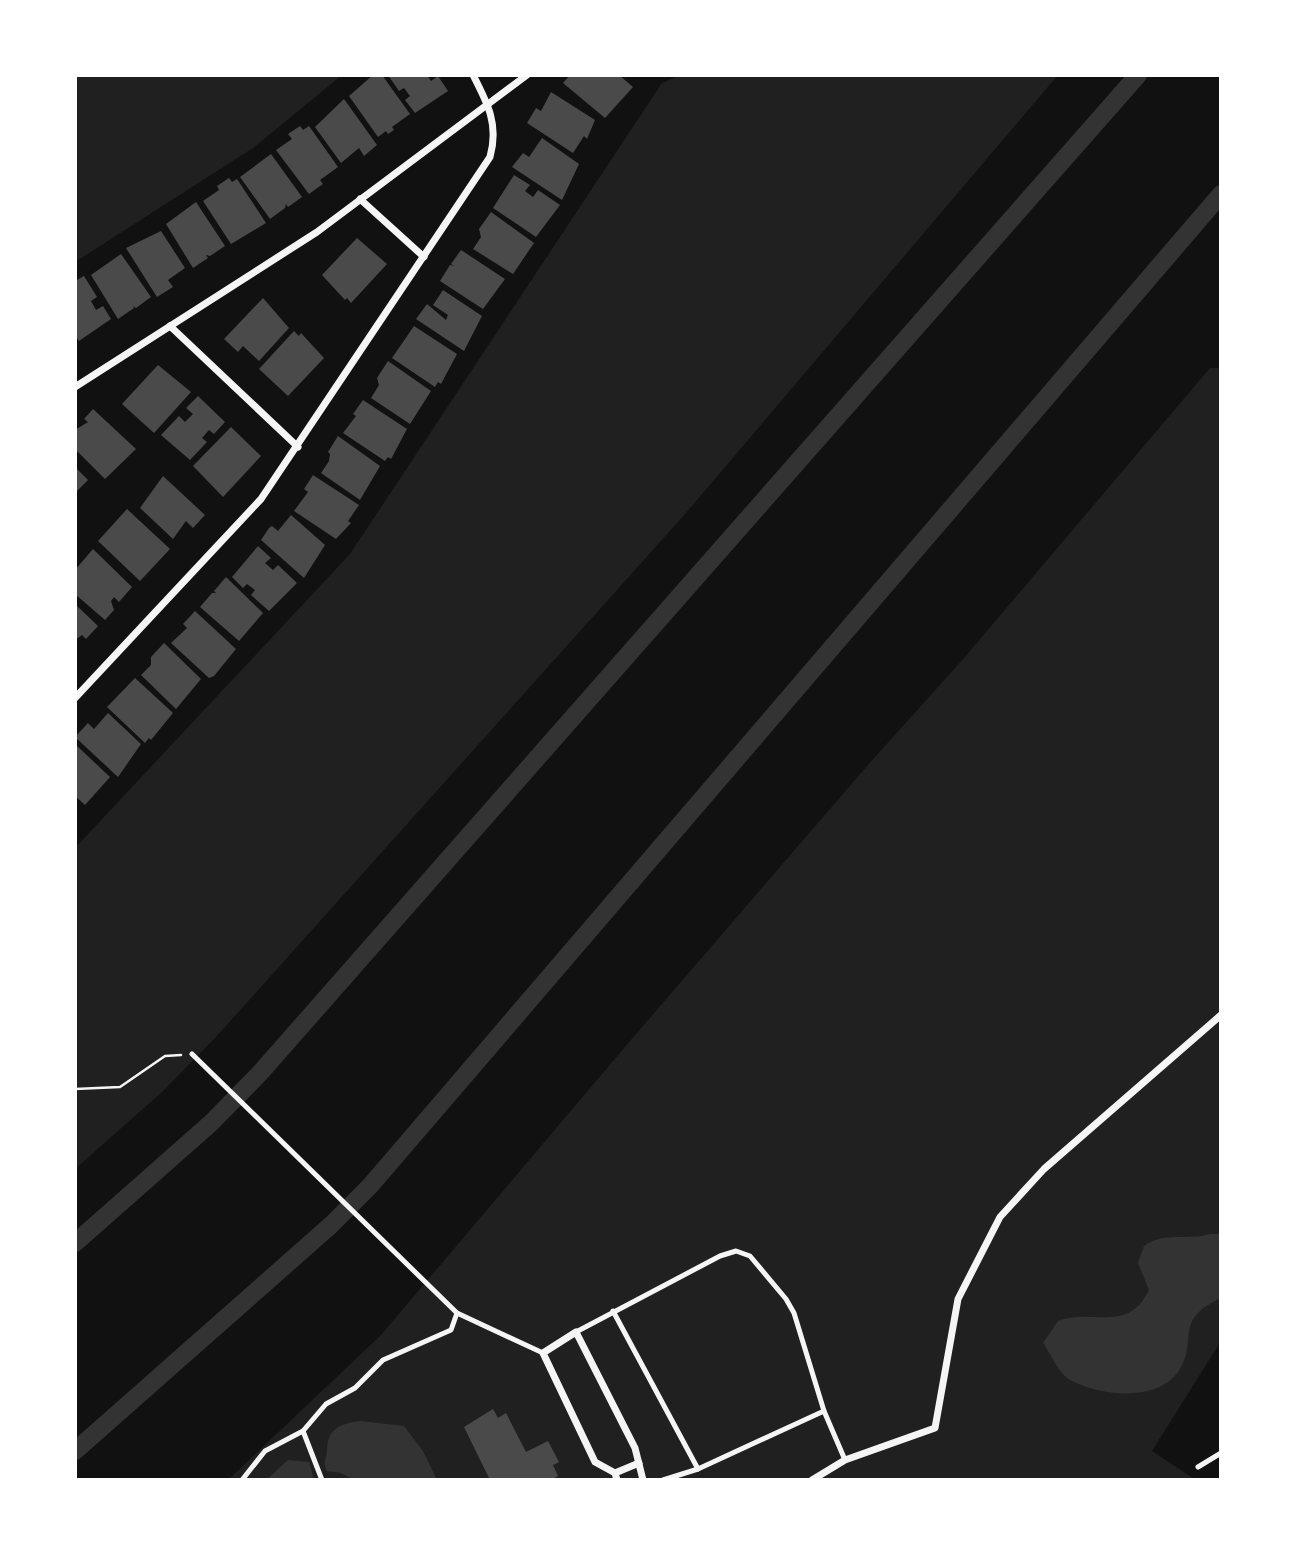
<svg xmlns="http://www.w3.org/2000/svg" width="1296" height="1555" font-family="'Titillium Web',sans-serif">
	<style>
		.green { fill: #202020 }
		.water { fill: #333 }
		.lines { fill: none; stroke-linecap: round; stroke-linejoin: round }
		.canal { stroke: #333; stroke-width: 18 }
		.building { fill: #4a4a4a }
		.path { stroke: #f5f5f5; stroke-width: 2.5 }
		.service { stroke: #f5f5f5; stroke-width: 5 }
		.minor { stroke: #f5f5f5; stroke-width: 7 }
	</style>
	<rect width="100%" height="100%" fill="#111"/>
	<g class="green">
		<polygon points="75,75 342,75 253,148 75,262"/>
		<polygon points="681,75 1058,75 686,513 216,1037 162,1092 75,1169 75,848 350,554 662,83"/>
		<polygon points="1210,368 1221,368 1221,1341 1152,1451 1196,1480 228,1480 381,1335 630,1041 867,766 964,658"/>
	</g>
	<g class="water">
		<path d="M1210,1234H1221V1298C1171,1321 1200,1341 1178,1372C1156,1402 1102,1396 1072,1381C1059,1375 1051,1354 1043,1343L1058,1321C1093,1308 1128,1334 1149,1290L1138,1263L1144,1246C1164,1231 1189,1241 1210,1234Z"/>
		<path d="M361,1421L404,1426L423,1451L437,1480H354L341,1473L327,1471C322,1460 327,1460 327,1450C327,1429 341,1423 361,1421Z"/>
		<polygon points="288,1460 309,1462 314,1480 266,1480"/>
	</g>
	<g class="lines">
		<g class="canal">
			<polyline points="75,1243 211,1123 260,1073 1138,75"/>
			<polyline points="75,1451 331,1225 370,1186 1221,194"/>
		</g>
	</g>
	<g class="building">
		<polygon points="373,75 382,75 410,114 392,127 394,130 388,134 386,131 378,137 349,96"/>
		<polygon points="388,75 427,75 431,81 438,76 448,91 415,113 405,100 410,96 404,88 399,91"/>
		<polygon points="570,75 619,75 633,87 605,118 563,83"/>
		<polygon points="551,92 595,120 587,139 584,136 573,153 527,123 536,108 541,111"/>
		<polygon points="344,99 377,145 364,156 359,148 341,163 315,127"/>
		<polygon points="300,126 303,130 309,126 338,167 320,180 323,184 309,194 276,150 292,139 288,134"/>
		<polygon points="542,138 579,164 562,200 512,167 523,153 529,157"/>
		<polygon points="271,154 302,197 288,207 286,204 285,208 270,219 240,177"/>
		<polygon points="514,175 530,185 525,191 533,197 538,190 560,205 536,237 493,208"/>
		<polygon points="229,178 232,182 237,179 266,223 231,244 203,201 219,190 217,186"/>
		<polygon points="196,202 225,246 210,256 206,255 208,258 193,268 166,224"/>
		<polygon points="491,212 534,243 513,274 473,249 481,237 479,229"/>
		<polygon points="161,231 185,268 168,280 173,287 157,297 126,248"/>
		<polygon points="357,238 387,264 351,303 347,298 345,300 322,275"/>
		<polygon points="461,250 505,279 483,309 440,281 450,265 454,266 451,264"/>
		<polygon points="121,254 151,297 136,308 133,306 134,308 118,319 91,275"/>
		<polygon points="84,276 97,297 91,301 96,310 103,306 111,319 79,341 75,335 75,281"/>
		<polygon points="443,290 482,316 464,351 416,319 427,304 446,320 448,315 433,305"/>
		<polygon points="263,298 289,328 259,361 243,346 238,352 224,339"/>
		<polygon points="414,326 457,354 441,384 438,382 435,387 392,358"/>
		<polygon points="294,331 299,336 301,333 324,358 288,396 259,369"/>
		<polygon points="388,361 431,391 410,424 371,398 379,385 377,378"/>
		<polygon points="158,365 191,392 154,433 122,404"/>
		<polygon points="198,396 225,422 214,434 209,430 202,438 207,442 190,460 161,435 179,416 185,422 193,414 186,408"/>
		<polygon points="363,400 407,429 391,459 388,457 385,461 343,433 356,416 353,414"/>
		<polygon points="93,409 136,449 105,479 75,449 75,430 88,422 84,419"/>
		<polygon points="231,427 261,456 223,497 193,466"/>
		<polygon points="338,436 380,466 360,500 321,473 329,461 330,454 328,452"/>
		<polygon points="75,467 88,480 75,493"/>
		<polygon points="313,475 359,505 348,521 351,523 336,539 294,511 308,492 304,489"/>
		<polygon points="163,476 205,515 193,528 186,521 173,539 140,508"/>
		<polygon points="127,509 170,549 140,581 98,541"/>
		<polygon points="291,515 325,545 304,578 261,540 269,528 272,526 278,531"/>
		<polygon points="258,546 271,558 265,563 273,570 278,565 297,583 269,611 251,595 255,590 247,584 243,588 232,577"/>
		<polygon points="93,549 132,587 119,602 114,597 111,601 114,610 105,620 75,594 75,570"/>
		<polygon points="226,577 263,613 239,641 200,607 212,593 216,593 214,591"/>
		<polygon points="75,604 98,626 86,639 82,635 75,640"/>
		<polygon points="195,611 236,649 214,676 209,678 171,643 187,628 183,624"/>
		<polygon points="164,643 201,679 176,709 141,675 151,665 151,657"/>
		<polygon points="135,678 173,713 151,740 149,738 145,743 107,707"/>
		<polygon points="108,713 141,744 118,777 75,737 88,723 94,729"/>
		<polygon points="75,744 110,777 85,805 75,796"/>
		<polygon points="493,1409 498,1418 506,1413 526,1452 548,1441 559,1462 553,1465 558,1476 550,1480 490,1480 464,1427"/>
	</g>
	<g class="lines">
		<polyline class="path" points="75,1089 120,1087 165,1056 181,1055"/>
		<g class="service">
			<polyline points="192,1054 457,1313 543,1353"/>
			<polyline points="613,1311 698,1469"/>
			<polyline points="576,1332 720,1256 736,1251 750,1256 786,1299 794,1313 824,1411 845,1460"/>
			<polyline points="303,1431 326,1404 355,1388 383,1360 451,1330 457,1313"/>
			<polyline points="1198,1467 1221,1453"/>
			<polyline points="242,1480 265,1451 303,1431 322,1480"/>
			<polyline points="663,1480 698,1469 824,1411"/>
		</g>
		<g class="minor">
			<polyline points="360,199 424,257"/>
			<polyline points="170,326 298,447"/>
			<polyline points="75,387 317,232 527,75"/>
			<path d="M75,698L261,499L490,157C499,125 488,104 473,75"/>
			<polyline points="615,1473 639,1463"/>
			<polyline points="617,1480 615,1473 595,1462 543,1353 576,1332 635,1448 643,1480"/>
			<polyline points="812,1480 845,1460 935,1428 958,1299 1000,1217 1044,1169 1221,1015"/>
		</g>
	</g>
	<rect width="1296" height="1555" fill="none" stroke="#ffffff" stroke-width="154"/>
</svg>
